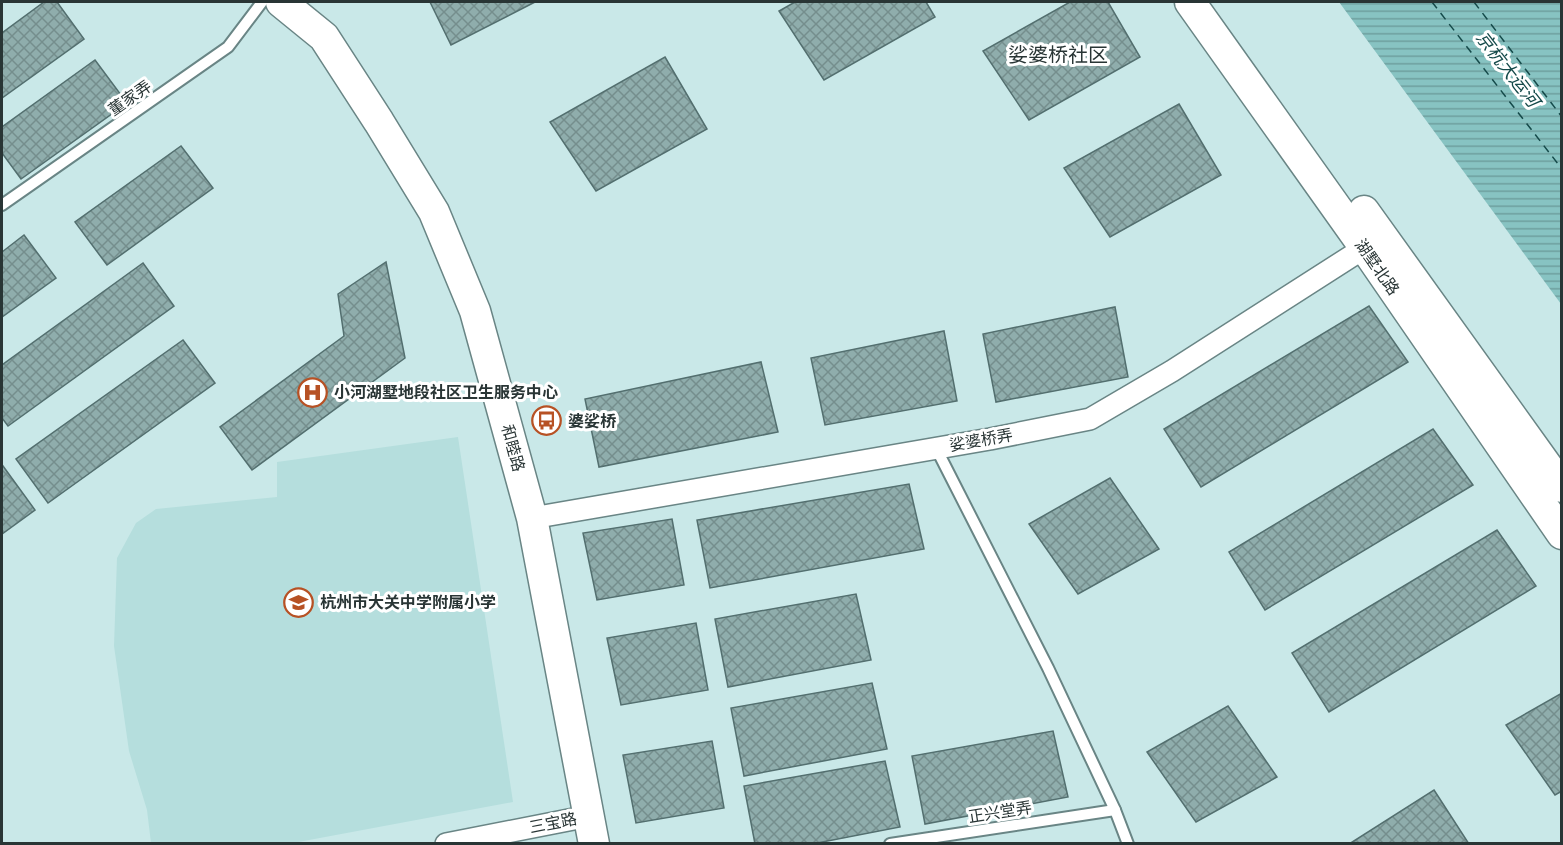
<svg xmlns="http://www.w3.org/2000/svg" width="1563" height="845" font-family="Roboto,'Noto Sans SC',sans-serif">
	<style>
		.built { fill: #b5dedd }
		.water { fill: url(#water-rules) }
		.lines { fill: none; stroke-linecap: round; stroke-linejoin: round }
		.ferry { stroke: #154a4a; stroke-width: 1.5; stroke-dasharray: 8 6; stroke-linecap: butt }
		.building { fill: url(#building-cross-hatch); stroke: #536f6f; stroke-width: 1.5 }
		.lane-casing { stroke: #698585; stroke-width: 14 }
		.street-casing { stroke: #698585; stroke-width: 24 }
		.secondary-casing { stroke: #698585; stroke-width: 33 }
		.lane { stroke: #fff; stroke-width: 10 }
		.street { stroke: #fff; stroke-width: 21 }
		.secondary { stroke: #fff; stroke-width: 30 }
		.labels { text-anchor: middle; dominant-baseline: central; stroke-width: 6; stroke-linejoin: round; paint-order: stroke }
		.street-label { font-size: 16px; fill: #293535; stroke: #fff }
		.poi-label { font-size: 16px; font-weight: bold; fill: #293535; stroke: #fff; text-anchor: start }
		.water-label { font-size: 18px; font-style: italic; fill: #154a4a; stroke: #fff }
		.quarter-label { font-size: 20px; fill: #293535; stroke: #fff }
	</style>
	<defs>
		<pattern id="water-rules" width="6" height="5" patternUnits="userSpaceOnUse" patternTransform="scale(1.5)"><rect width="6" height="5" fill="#87c3c2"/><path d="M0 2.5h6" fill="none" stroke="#6e9f9e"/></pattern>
		<pattern id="building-cross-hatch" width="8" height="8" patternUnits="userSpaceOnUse" patternTransform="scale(1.5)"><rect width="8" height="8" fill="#8fadac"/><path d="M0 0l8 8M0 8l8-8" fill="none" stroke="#758e8d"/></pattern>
	</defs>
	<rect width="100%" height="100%" fill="#c9e8e8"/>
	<polygon class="built" points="458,437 513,802 293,843 151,843 147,810 129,751 114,646 117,558 136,523 156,509 277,497 277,462"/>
	<polygon class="water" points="1339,2 1561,2 1561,304"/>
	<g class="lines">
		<g class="ferry">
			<polyline points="1432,2 1562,169"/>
			<polyline points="1474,2 1562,117"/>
		</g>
	</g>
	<g class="building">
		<polygon points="44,2 57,2 84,39 2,98 2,33"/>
		<polygon points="430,2 535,2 451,45"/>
		<polygon points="795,2 926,2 935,17 824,80 779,11"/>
		<polygon points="1070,2 1108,2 1140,57 1029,120 983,51"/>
		<polygon points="665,57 707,129 596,191 550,122"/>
		<polygon points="95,60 127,103 21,179 2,153 2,127"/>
		<polygon points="1179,104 1221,175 1110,237 1064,168"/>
		<polygon points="181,146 213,188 107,265 75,222"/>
		<polygon points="24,235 56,278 2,317 2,252"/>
		<polygon points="386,262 405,358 252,470 220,427 344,336 338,294"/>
		<polygon points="143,263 174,306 8,426 2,418 2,365"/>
		<polygon points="1369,306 1408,362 1201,487 1164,429"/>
		<polygon points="1115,307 1128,377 996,402 983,334"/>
		<polygon points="944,331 957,401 825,425 811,358"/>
		<polygon points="183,340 215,383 48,503 16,459"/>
		<polygon points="761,362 778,432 599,467 585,399"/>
		<polygon points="1433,429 1473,485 1265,610 1229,552"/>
		<polygon points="3,466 35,510 2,534 2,468"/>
		<polygon points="1110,478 1159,549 1078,594 1029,524"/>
		<polygon points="909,484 924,549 710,588 697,520"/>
		<polygon points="672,519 684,585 597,600 583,533"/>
		<polygon points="1497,530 1536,586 1329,712 1292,653"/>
		<polygon points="856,594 871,660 728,687 715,619"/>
		<polygon points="696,623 708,690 621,705 607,638"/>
		<polygon points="872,683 887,749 744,776 731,708"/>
		<polygon points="1562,693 1562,791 1555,795 1506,725"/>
		<polygon points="1228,706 1277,777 1196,822 1147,752"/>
		<polygon points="1053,731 1068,797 925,824 912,756"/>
		<polygon points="712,741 724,808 636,823 623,755"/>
		<polygon points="885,761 900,827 812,844 755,844 744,786"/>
		<polygon points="1434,790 1469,844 1349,844"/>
	</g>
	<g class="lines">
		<defs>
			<g id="lane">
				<polyline points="2,205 228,47 262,2"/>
				<polyline points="936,448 1048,668 1115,810 1128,844"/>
				<polyline points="890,844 1115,810"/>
			</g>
			<g id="street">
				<polyline points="532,518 990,439 1090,419 1172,371 1375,241"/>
				<polyline points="446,844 589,816"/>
			</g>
			<g id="secondary">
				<polyline points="281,2 324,37 379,122 434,212 475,311 532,518 594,844"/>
				<polyline points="1190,2 1365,248 1562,534"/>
				<polyline points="1364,211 1562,487"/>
			</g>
		</defs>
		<use href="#lane" class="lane-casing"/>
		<use href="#street" class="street-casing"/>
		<use href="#secondary" class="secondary-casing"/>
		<use href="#lane" class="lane"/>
		<use href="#street" class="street"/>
		<use href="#secondary" class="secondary"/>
	</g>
	<defs>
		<symbol id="hospital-ring" viewBox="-11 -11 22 22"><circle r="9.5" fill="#fff" stroke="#b75124" stroke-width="1.5"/><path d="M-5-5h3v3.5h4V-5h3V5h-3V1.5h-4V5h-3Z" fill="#b75124"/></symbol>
		<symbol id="bus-ring" viewBox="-11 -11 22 22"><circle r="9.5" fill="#fff" stroke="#b75124" stroke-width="1.5"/><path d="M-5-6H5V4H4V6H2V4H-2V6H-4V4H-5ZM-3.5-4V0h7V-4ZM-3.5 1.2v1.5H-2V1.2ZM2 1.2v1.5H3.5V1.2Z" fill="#b75124"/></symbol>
		<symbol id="school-ring" viewBox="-11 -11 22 22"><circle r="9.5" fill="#fff" stroke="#b75124" stroke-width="1.5"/><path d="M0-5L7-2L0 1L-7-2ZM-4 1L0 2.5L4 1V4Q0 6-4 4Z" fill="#b75124"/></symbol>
	</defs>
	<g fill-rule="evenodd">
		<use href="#hospital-ring" x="296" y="376" width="33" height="33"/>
		<use href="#bus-ring" x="530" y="404" width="33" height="33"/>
		<use href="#school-ring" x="282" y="586" width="33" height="33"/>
	</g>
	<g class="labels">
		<g class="street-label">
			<text transform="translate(130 98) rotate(-35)">董家弄</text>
			<text transform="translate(1377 267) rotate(55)">湖墅北路</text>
			<text transform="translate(981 440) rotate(-10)">娑婆桥弄</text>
			<text transform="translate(513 448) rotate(75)">和睦路</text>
			<text transform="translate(1000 812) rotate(-9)">正兴堂弄</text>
			<text transform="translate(553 823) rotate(-11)">三宝路</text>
		</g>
		<g class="poi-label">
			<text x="334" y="392">小河湖墅地段社区卫生服务中心</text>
			<text x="568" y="421">婆娑桥</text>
			<text x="320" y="602">杭州市大关中学附属小学</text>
		</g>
		<g class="water-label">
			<text transform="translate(1508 69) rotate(52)">京杭大运河</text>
		</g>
		<g class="quarter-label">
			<text x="1058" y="55">娑婆桥社区</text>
		</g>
	</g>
	<rect width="1563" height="845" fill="none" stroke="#293535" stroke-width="6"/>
</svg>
